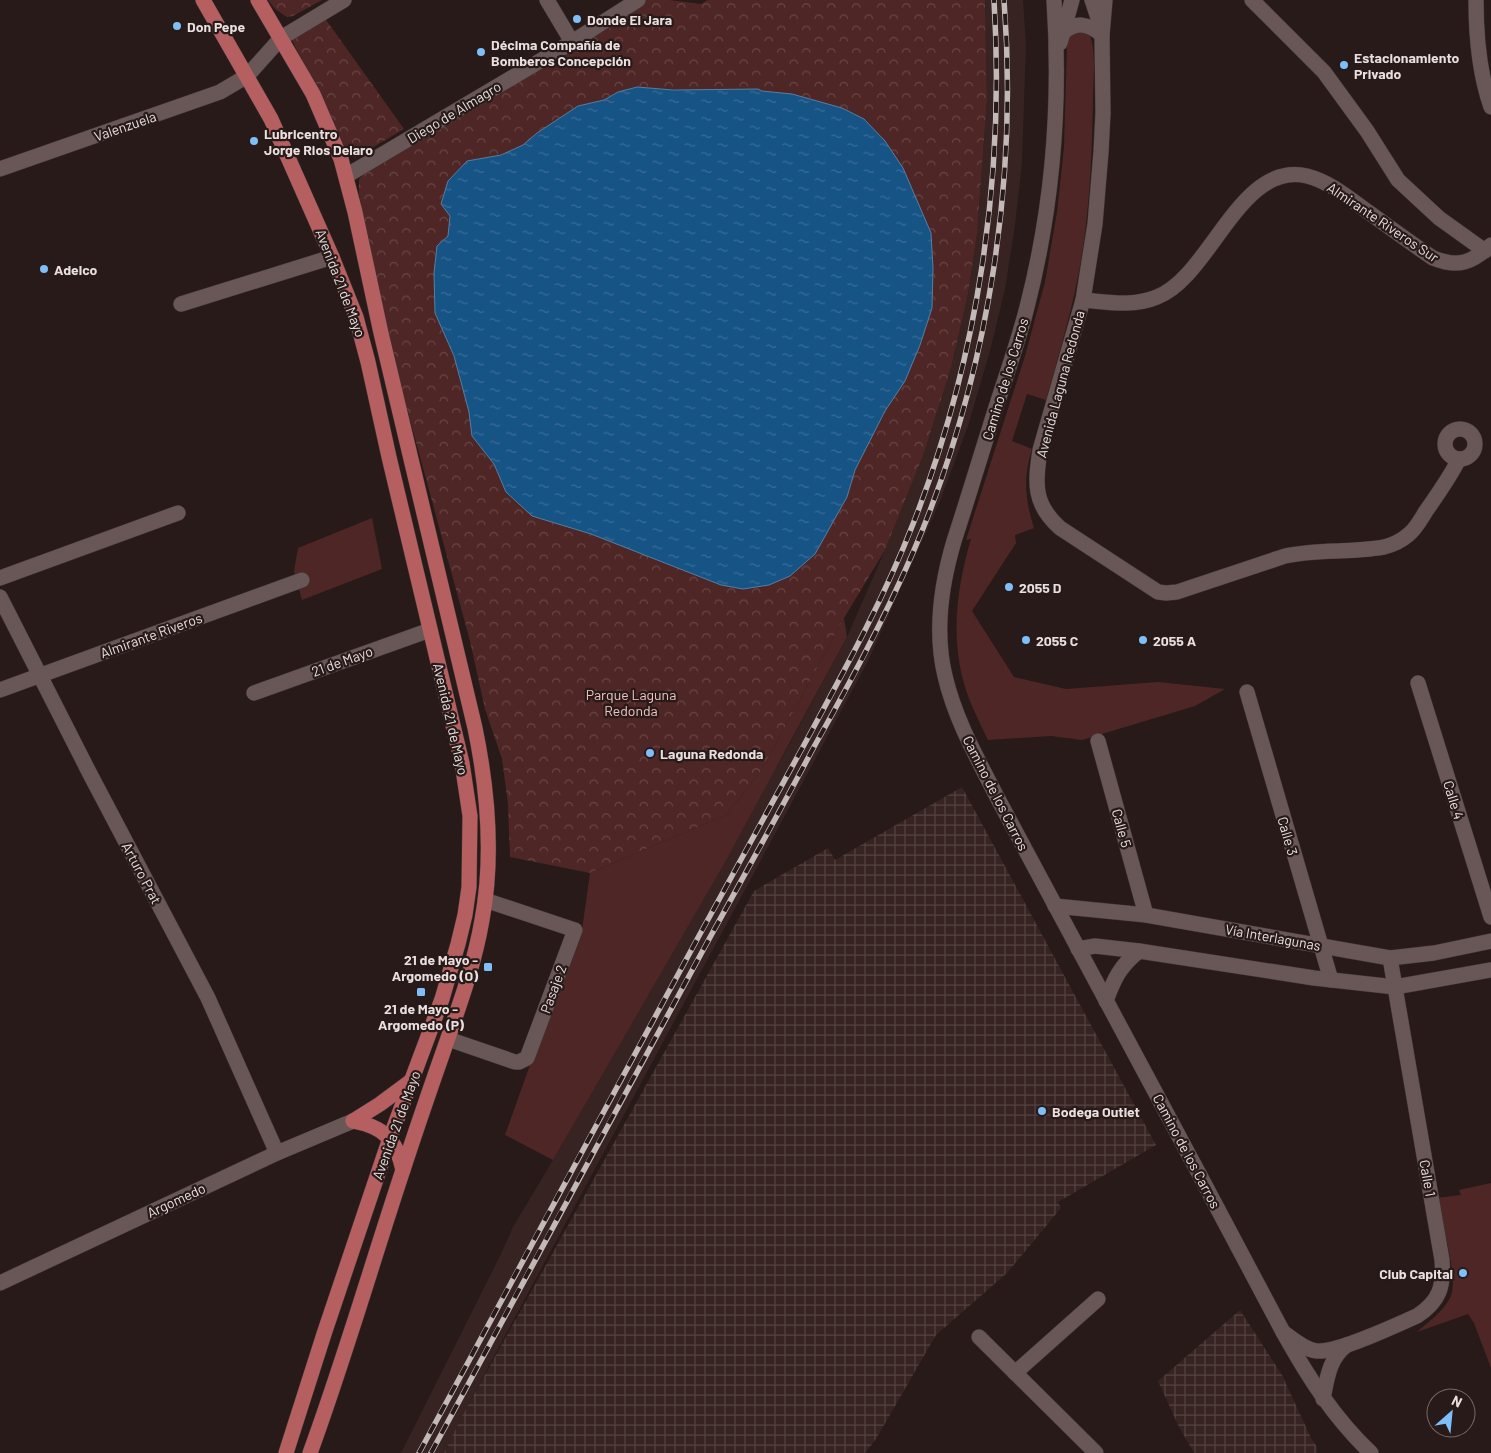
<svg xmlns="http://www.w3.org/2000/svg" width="1491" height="1453" font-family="Barlow,sans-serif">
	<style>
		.built { fill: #372322 }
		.industrial { fill: url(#industrial-grid) }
		.green { fill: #4f2626 }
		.park { fill: url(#park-crowns); fill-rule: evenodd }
		.water { fill: url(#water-ripples); stroke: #567ea1 }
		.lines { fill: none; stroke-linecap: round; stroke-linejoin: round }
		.minor-casing { stroke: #3f3535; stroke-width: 16 }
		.tertiary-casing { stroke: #3f3535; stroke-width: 16 }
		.secondary-casing { stroke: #3f3535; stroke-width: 16 }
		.primary-casing { stroke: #3f3535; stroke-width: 16 }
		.minor { stroke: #685756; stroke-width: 15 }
		.tertiary { stroke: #685756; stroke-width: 15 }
		.secondary { stroke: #685756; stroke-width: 15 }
		.primary { stroke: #b55f61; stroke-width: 15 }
		.rail-casing { stroke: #c3b9b8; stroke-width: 5.5 }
		.rail { stroke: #271a19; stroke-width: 4; stroke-dasharray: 11; stroke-linecap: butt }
		.poi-dot { fill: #7ebef9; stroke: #271a19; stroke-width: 2 }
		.labels { text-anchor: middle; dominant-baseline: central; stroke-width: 4.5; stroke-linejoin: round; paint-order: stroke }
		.poi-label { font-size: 14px; font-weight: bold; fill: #e9dfdf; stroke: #271a19; text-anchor: start }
		.street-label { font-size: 14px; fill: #e9dfdf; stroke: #271a19 }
		.park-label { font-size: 14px; fill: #f0c2c1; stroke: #271a19 }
	</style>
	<defs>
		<pattern id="industrial-grid" width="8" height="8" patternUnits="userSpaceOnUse" patternTransform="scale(1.25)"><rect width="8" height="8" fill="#372322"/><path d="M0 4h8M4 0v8" fill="none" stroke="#544242"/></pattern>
		<pattern id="park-crowns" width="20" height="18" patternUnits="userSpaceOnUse" patternTransform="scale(1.25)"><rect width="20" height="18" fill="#4f2626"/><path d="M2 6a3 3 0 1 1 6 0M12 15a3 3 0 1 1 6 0" fill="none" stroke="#684545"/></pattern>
		<pattern id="water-ripples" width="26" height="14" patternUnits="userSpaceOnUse" patternTransform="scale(1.25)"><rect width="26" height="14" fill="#175486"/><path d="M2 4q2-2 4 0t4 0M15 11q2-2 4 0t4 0" fill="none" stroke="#396c97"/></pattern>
	</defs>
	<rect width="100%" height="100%" fill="#271a19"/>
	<polygon class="built" points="985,0 1023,0 1026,45 1022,162 1015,225 1005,289 990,351 968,426 940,501 868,661 462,1416 444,1453 401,1453 500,1256 513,1227 553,1160 788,747 847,637 885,550 923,456 951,368 968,294 977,234 987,99"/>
	<g class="industrial">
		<polygon points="962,787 1156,1145 1058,1202 1061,1208 1007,1273 936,1335 876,1439 865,1453 444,1453 462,1416 754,891 828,848 835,860"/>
		<polygon points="1240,1310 1282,1375 1311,1438 1317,1447 1317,1453 1194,1453 1178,1425 1158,1381"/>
	</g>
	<g class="green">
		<path d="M1074,31L1089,34C1097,49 1093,81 1093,98C1092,152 1090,207 1081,260C1073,308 1059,354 1046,400L1027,394L1012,441L1032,449C1023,478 1025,499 1034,528L1015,535L1016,543L972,611L1014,677L1066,689L1158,682L1225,689L1195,706L1082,740L1051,736L988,740C978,719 967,698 962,676C951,630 958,583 971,539L966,540L1025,356L1045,282L1057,212L1064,147L1067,45L1068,39Z"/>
		<polygon points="372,518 382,569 302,600 294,571 298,548"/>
		<polygon points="844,618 847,637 725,862 553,1160 505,1135 530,1065 581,937 590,873 726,815 761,771"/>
		<path d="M1491,1183V1368L1474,1323L1468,1314L1417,1332C1428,1322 1443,1312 1450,1298C1460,1280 1441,1220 1436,1198L1461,1195L1459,1190Z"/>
	</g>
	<g class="park">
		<polygon points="268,0 322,0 293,16 287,17 275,9"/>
		<path d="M637,0H669L701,4L708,0H985L987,99L977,234L968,294L951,368L923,456L885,550L844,618L761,771L726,815L590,873L510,857L508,804L502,759L485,709L470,641L384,324L359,194V179L369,169ZM636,87C688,92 740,89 792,94L932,308L920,345L905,381L885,411L855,470L847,497L831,524L769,585L743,589L721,585L591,534L532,516L506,492L494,464L472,436L469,412L454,356L435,313L437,246L448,236L450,216L442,204L448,181L467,161L501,155L523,145L537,133L578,106L604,100L618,92Z"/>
		<polygon points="324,17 404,129 355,158 349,155 290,36"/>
	</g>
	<polygon class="water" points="637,87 673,90 758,89 762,91 792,94 842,108 864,119 885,141 903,168 931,233 933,268 932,308 920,345 905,381 885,411 855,470 847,497 815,554 790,576 769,585 743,589 721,585 591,534 532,516 506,492 494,464 472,436 469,412 454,356 435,313 434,273 437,246 448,236 450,216 441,204 448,181 467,161 501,155 523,145 537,133 578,106 604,100 618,92"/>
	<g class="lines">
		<defs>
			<g id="minor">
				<polyline points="547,0 572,42"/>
				<polyline points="1252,0 1324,72 1367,131 1398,180 1439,218 1485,251"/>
				<path d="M1476,0C1476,36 1479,73 1491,107"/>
				<polyline points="281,38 344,0"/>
				<polyline points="346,176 572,42 638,0"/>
				<path d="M1083,300L1040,450C1035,483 1033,504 1060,528L1158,592L1166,593L1177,592L1285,556C1317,549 1351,553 1384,547C1392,545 1401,541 1408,535C1416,529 1421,519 1426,511C1438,494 1450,477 1459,459"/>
				<polyline points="181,304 332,257"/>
				<circle cx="1460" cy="444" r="15"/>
				<polyline points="0,578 178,513"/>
				<polyline points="0,597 90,774 208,998 277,1153"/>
				<polyline points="1418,683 1491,917"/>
				<polyline points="0,690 302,580"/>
				<polyline points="1247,692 1331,980"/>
				<polyline points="254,693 430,630"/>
				<polyline points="1098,741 1146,915"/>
				<polyline points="1055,906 1146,915 1390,958 1434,953 1491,941"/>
				<polyline points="1078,949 1095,946 1139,951 1314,978 1395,987 1491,970"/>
				<path d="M1106,1001C1114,979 1120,966 1139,951"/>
				<polyline points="448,1039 515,1062 519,1062 527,1058 575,930 485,900"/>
				<polyline points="0,1283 277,1153 353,1121"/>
				<path d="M1283,1332C1293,1339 1305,1350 1317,1351C1338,1353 1396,1325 1417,1316C1440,1301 1444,1286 1442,1260L1390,958"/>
				<polyline points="979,1337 1096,1453"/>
				<polyline points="1015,1373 1098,1299"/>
				<path d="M1323,1399C1327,1379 1329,1358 1347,1345"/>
			</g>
			<g id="tertiary">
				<polyline points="1092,0 1100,24"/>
				<path d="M1105,0L1102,35L1103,113L1101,152L1095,224L1083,300C1108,302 1133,307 1157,297C1211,276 1240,160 1307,176C1331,182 1351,200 1371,214C1392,229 1412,244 1433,258C1458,268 1472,263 1491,245"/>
				<polyline points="0,169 220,92 247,76 281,38"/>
			</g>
			<g id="secondary">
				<path d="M1054,0C1061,104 1053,206 1027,307C1019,339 1008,370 998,401C983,448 969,495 954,541C941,585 934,631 945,676C955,719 977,758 997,797C1024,847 1051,898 1078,948C1147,1075 1215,1204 1283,1332C1308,1377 1334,1418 1371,1453"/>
				<path d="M1062,34C1075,20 1089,24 1102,35"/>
				<polyline points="1060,43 1072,0"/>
			</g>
			<g id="primary">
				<polyline points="203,0 271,119 332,257 356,317 368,362 389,457 462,763 470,816 469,887 465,915 458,944 442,999 390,1138 324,1334 286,1453"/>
				<path d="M258,0L313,94L341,159L355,212L381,333L475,728C488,791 494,856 482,920C474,967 457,1012 441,1058C427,1098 413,1139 400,1179C370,1270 343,1363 310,1453"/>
				<path d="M353,1121C384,1127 396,1139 403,1170"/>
				<polyline points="353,1121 380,1104 411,1081"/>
			</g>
		</defs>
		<use href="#minor" class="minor-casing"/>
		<use href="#tertiary" class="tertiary-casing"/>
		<use href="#secondary" class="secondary-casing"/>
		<use href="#primary" class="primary-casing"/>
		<use href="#minor" class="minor"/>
		<use href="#tertiary" class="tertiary"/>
		<use href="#secondary" class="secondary"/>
		<use href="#primary" class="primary"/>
		<defs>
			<g id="rail">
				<path d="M419,1453C512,1280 606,1107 700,934C735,871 769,808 804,745C843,673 883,601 913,524C978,359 1005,177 994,0"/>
				<path d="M431,1453C523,1282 615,1111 708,941C744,876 780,811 815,745C854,676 892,605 922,531C989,365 1018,179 1004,0"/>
			</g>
		</defs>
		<use href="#rail" class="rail-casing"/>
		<use href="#rail" class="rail"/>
	</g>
	<g class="poi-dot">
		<circle cx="577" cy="19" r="5"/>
		<circle cx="177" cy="26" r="5"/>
		<circle cx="481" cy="52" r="5"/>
		<circle cx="1344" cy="65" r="5"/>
		<circle cx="254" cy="141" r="5"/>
		<circle cx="44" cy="269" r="5"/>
		<circle cx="1009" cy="587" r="5"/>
		<circle cx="1026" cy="640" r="5"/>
		<circle cx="1143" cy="640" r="5"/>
		<circle cx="650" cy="753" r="5"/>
		<rect x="483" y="962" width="10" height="10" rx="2.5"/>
		<rect x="416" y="987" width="10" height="10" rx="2.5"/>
		<circle cx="1042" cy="1111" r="5"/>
		<circle cx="1463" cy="1273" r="5"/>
	</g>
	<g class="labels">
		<g class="poi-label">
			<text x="587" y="19">Donde El Jara</text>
			<text x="187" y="26">Don Pepe</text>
			<text x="491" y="44">Décima Compañía de<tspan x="491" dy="16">Bomberos Concepción</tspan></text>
			<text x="1354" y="57">Estacionamiento<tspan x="1354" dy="16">Privado</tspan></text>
			<text x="264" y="133">Lubricentro<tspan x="264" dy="16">Jorge Rios Delaro</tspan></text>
			<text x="54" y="269">Adelco</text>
			<text x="1019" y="587">2055 D</text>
			<text x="1036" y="640">2055 C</text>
			<text x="1153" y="640">2055 A</text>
			<text x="660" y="753">Laguna Redonda</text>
			<text x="478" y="959" text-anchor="end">21 de Mayo -<tspan x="478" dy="16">Argomedo (O)</tspan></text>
			<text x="421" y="1008" text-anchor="middle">21 de Mayo -<tspan x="421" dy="16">Argomedo (P)</tspan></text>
			<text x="1052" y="1111">Bodega Outlet</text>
			<text x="1453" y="1273" text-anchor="end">Club Capital</text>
		</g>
		<g class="street-label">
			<text transform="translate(454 112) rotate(-31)">Diego de Almagro</text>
			<text transform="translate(125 126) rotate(-19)">Valenzuela</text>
			<text transform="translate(1383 222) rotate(34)">Almirante Riveros Sur</text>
			<text transform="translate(341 283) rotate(69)">Avenida 21 de Mayo</text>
			<text transform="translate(1005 379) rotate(-73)">Camino de los Carros</text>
			<text transform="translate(1060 384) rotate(-75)">Avenida Laguna Redonda</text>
			<text transform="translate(151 635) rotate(-20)">Almirante Riveros</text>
			<text transform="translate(342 661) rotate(-20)">21 de Mayo</text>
			<text transform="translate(451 719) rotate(77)">Avenida 21 de Mayo</text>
			<text transform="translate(996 793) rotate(63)">Camino de los Carros</text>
			<text transform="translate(1454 800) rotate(73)">Calle 4</text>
			<text transform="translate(1122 828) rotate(75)">Calle 5</text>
			<text transform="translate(1288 836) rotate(74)">Calle 3</text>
			<text transform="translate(142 873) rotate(62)">Arturo Prat</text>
			<text transform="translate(1273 937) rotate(10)">Vía Interlagunas</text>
			<text transform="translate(553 989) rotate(-70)">Pasaje 2</text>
			<text transform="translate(396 1125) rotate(-70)">Avenida 21 de Mayo</text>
			<text transform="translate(1187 1151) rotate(62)">Camino de los Carros</text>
			<text transform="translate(1428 1178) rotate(80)">Calle 1</text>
			<text transform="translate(176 1200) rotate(-25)">Argomedo</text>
		</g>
		<g class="park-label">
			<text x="631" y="694">Parque Laguna<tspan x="631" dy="16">Redonda</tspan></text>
		</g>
	</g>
	<g transform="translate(1451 1413) rotate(27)"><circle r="24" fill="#271a19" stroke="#756968"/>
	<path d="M0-4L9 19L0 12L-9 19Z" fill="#7ebef9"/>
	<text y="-8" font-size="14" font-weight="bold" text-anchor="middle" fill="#e9dfdf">N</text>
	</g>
</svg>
